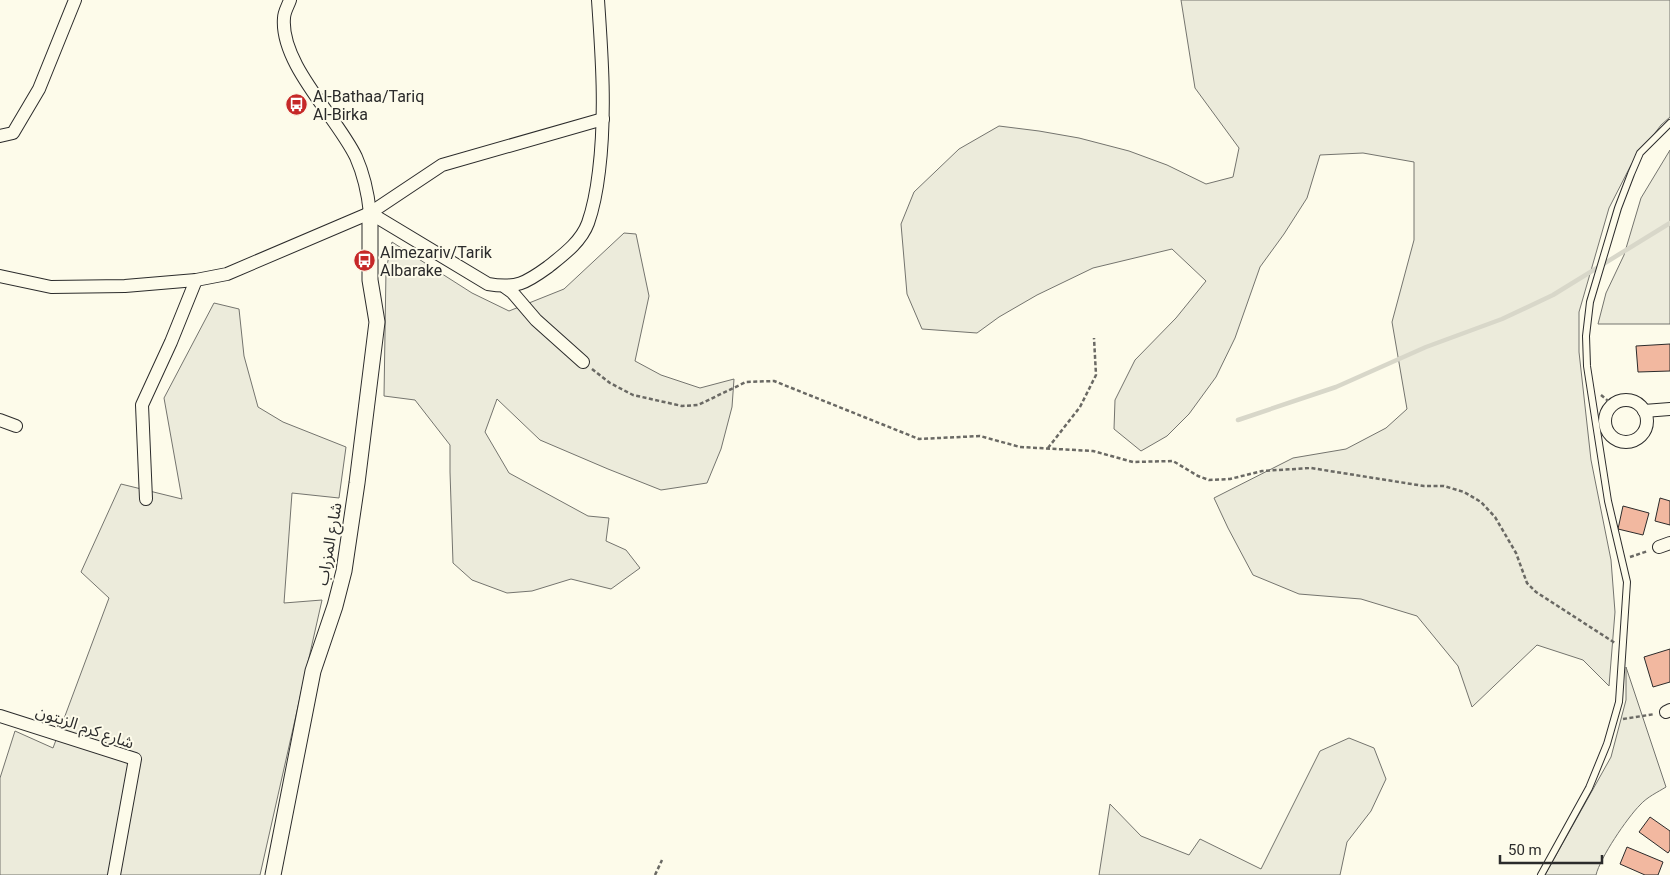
<svg xmlns="http://www.w3.org/2000/svg" width="1670" height="875" font-family="Roboto,'Noto Sans Arabic',sans-serif">
	<style>
		.green { fill: #ecebdb; stroke: #74746e }
		.lines { fill: none; stroke-linecap: round; stroke-linejoin: round }
		.stream { stroke: #d8d7c9; stroke-width: 4.5 }
		.building { fill: #f2b8a0; stroke: #2b2b2b }
		.service-casing { stroke: #2b2b2b; stroke-width: 8 }
		.minor-casing { stroke: #2b2b2b; stroke-width: 14 }
		.tertiary-casing { stroke: #2b2b2b; stroke-width: 17 }
		.path { stroke: #6a6964; stroke-width: 2.5; stroke-dasharray: 4 2.5; stroke-linecap: butt }
		.service { stroke: #fdfbea; stroke-width: 6 }
		.minor { stroke: #fdfbea; stroke-width: 12 }
		.tertiary { stroke: #fdfbea; stroke-width: 15 }
		.labels { text-anchor: middle; dominant-baseline: central; stroke-width: 4; stroke-linejoin: round; paint-order: stroke }
		.poi-label { font-size: 16px; fill: #2b2b2b; stroke: #fdfbea; text-anchor: start }
		.street-label { font-size: 16px; fill: #2b2b2b; stroke: #fdfbea }
	</style>
	<rect width="100%" height="100%" fill="#fdfbea"/>
	<g class="green">
		<polygon points="1181,0 1670,0 1670,117 1661,125 1631,165 1609,208 1579,312 1579,352 1591,460 1611,560 1615,612 1609,686 1583,660 1537,645 1472,707 1458,666 1417,616 1361,599 1299,594 1253,575 1228,528 1214,498 1293,458 1346,449 1386,428 1407,409 1392,322 1414,240 1414,162 1363,153 1320,155 1307,198 1284,234 1260,267 1235,338 1216,377 1189,414 1167,436 1141,451 1114,429 1115,400 1135,360 1176,318 1206,281 1172,249 1093,268 1037,295 999,317 977,333 922,329 907,294 901,224 914,192 959,149 999,126 1039,131 1079,138 1129,151 1167,165 1206,184 1233,177 1239,148 1195,88"/>
		<polygon points="1670,150 1670,324 1598,324 1606,293 1624,255 1641,198"/>
		<polygon points="624,233 636,234 649,296 635,361 661,375 700,388 734,379 732,407 721,449 707,483 661,490 608,469 540,440 497,399 485,432 509,473 588,516 609,518 606,541 626,550 640,568 611,589 571,579 532,591 507,593 472,580 453,563 450,472 450,445 415,400 384,396 386,270 392,242 472,293 509,311 564,289"/>
		<polygon points="214,303 239,309 244,356 258,407 283,422 346,447 339,498 292,493 284,603 322,600 260,875 0,875 0,778 15,731 53,748 109,598 81,572 121,484 182,499 164,398"/>
		<path d="M1626,667L1666,787C1658,792 1647,797 1640,805C1627,818 1600,858 1596,875H1545L1611,757L1626,700Z"/>
		<polygon points="1349,738 1374,748 1386,779 1371,811 1347,842 1340,875 1099,875 1110,804 1141,836 1189,855 1200,839 1261,869 1320,751"/>
	</g>
	<g class="lines">
		<polyline class="stream" points="1238,420 1336,387 1426,347 1502,319 1553,295 1670,223"/>
	</g>
	<g class="building">
		<polygon points="1670,344 1670,371 1638,372 1636,346"/>
		<polygon points="1660,498 1670,501 1670,525 1655,521"/>
		<polygon points="1623,506 1649,513 1643,535 1618,529"/>
		<polygon points="1670,649 1670,682 1653,687 1644,657"/>
		<polygon points="1650,817 1670,831 1670,850 1668,853 1639,832"/>
		<polygon points="1627,847 1663,862 1658,875 1645,875 1620,864"/>
	</g>
	<g class="lines">
		<defs>
			<polyline id="service" points="1541,875 1589,788 1607,744 1619,702 1627,582 1608,501 1587,366 1586,336 1590,302 1618,208 1631,174 1640,153 1670,123"/>
			<g id="minor">
				<path d="M290,0C288,6 284,12 284,18C280,64 337,117 356,157C364,175 368,194 370,213L488,284C516,289 526,283 548,267C563,255 581,242 588,223C594,206 597,188 599,171C606,114 602,57 598,0"/>
				<polyline points="0,136 13,133 39,89 75,0"/>
				<polyline points="0,276 51,287 125,286 196,280 227,274 370,213 442,165 603,119"/>
				<polyline points="505,287 512,292 536,320 583,362"/>
				<circle cx="1626" cy="421" r="21"/>
				<polyline points="1644,411 1670,409"/>
				<polyline points="0,420 16,426"/>
				<polyline points="146,499 142,405 171,342 196,280"/>
				<polyline points="1659,547 1670,543"/>
				<polyline points="1666,712 1670,710"/>
				<polyline points="0,716 135,759 114,875"/>
			</g>
			<polyline id="tertiary" points="273,875 313,671 335,606 344,571 357,483 377,322 370,280 370,213"/>
		</defs>
		<use href="#service" class="service-casing"/>
		<use href="#minor" class="minor-casing"/>
		<use href="#tertiary" class="tertiary-casing"/>
		<g class="path">
			<polyline points="592,369 610,383 633,395 682,406 698,405 746,382 774,381 919,439 980,436 1020,447 1093,451 1133,462 1173,461 1198,476 1209,480 1230,479 1262,471 1311,468 1424,486 1444,486 1464,492 1481,502 1495,517 1516,553 1527,583 1536,592 1615,643"/>
			<polyline points="1601,395 1613,405"/>
			<polyline points="1048,448 1080,407 1096,375 1094,338"/>
			<polyline points="1630,557 1648,551"/>
			<polyline points="1623,719 1655,714"/>
			<polyline points="655,875 662,860"/>
		</g>
		<use href="#service" class="service"/>
		<use href="#minor" class="minor"/>
		<use href="#tertiary" class="tertiary"/>
	</g>
	<defs>
		<symbol id="bus-disc" viewBox="-11 -11 22 22"><circle r="9.5" fill="#c62828" stroke="#fdfbea"/><path d="M-5-6H5V4H4V6H2V4H-2V6H-4V4H-5ZM-3.5-4V0h7V-4ZM-3.5 1.2v1.5H-2V1.2ZM2 1.2v1.5H3.5V1.2Z" fill="#fff"/></symbol>
	</defs>
	<g fill-rule="evenodd">
		<use href="#bus-disc" x="284" y="92" width="25" height="25"/>
		<use href="#bus-disc" x="352" y="248" width="25" height="25"/>
	</g>
	<g class="labels">
		<g class="poi-label">
			<text x="313" y="96">Al-Bathaa/Tariq<tspan x="313" dy="18">Al-Birka</tspan></text>
			<text x="380" y="252">Almezariv/Tarik<tspan x="380" dy="18">Albarake</tspan></text>
		</g>
		<g class="street-label">
			<text transform="translate(329 544) rotate(-80)">شارع المزراب</text>
			<text transform="translate(85 727) rotate(19)">شارع كرم الزيتون</text>
		</g>
	</g>
	<path d="M1500 855v8h102v-8" fill="none" stroke="#2b2b2b" stroke-width="2.5"/>
	<text x="1508" y="855" font-size="15" fill="#2b2b2b" stroke="#fdfbea" stroke-width="4" paint-order="stroke">50 m</text>
</svg>
